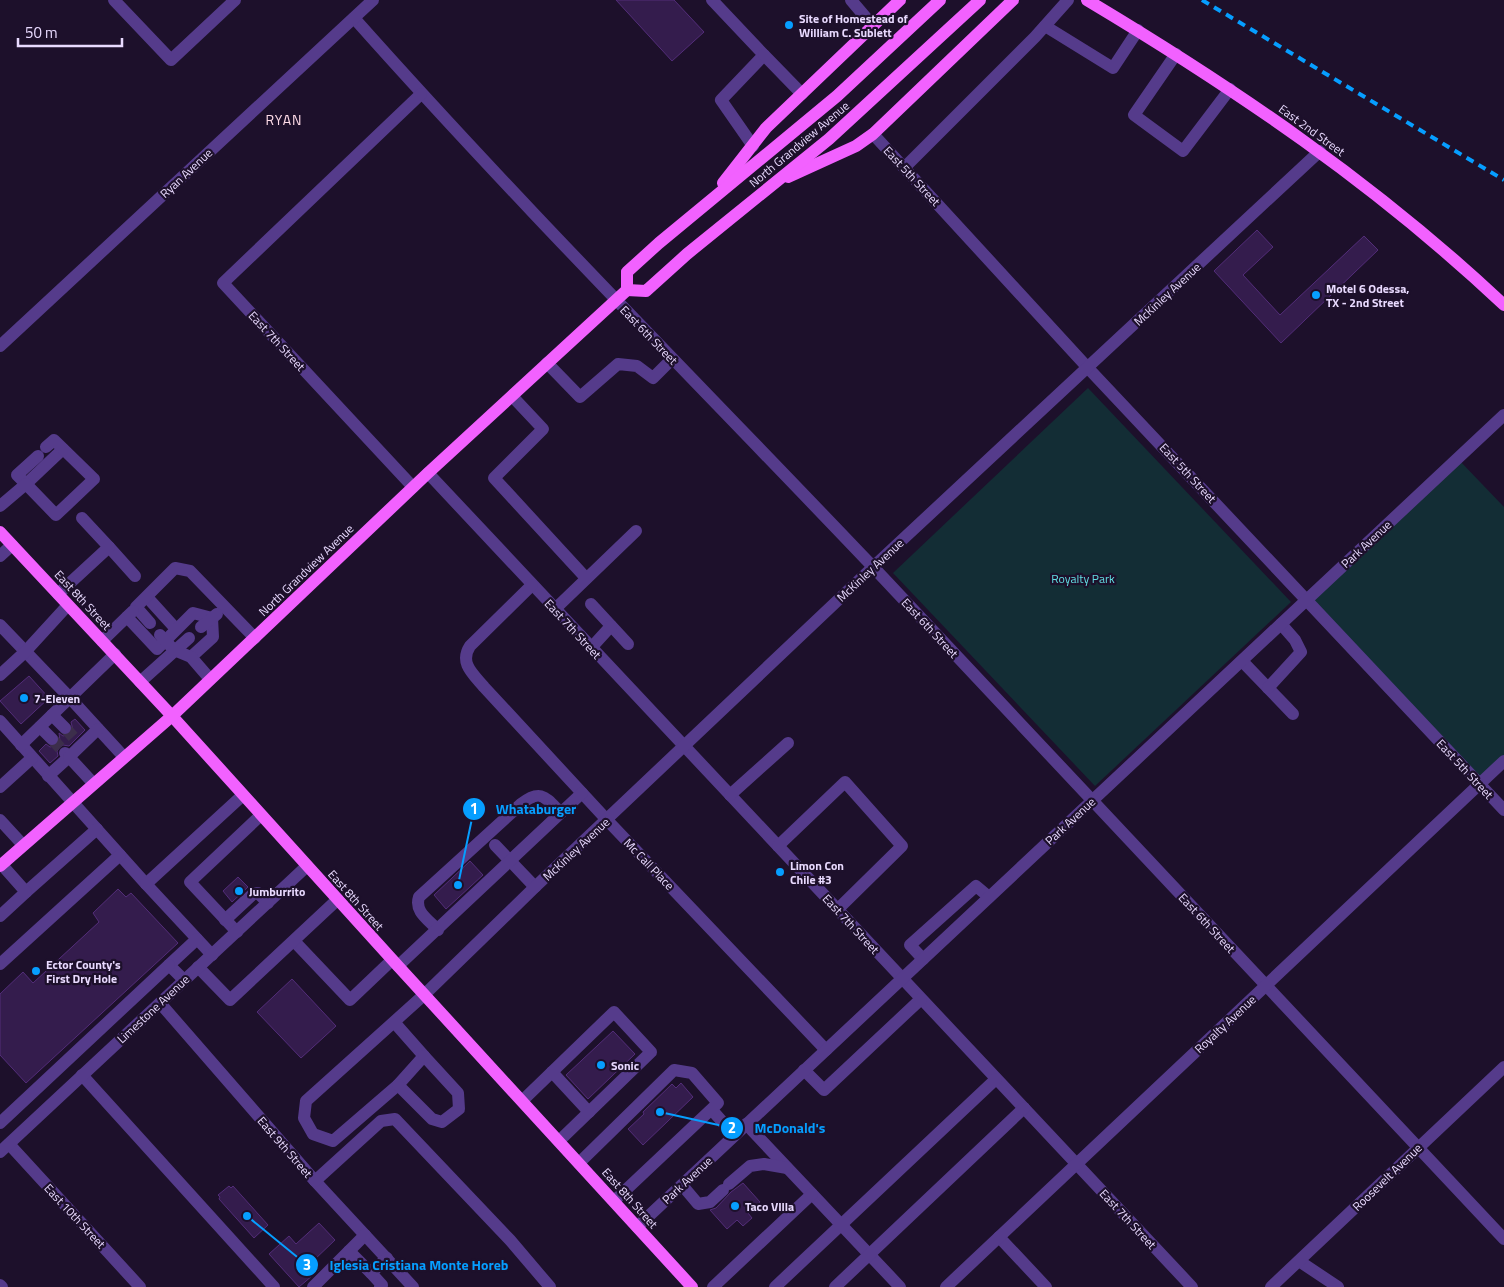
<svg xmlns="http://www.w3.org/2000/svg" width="1504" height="1287" font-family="'Titillium Web',sans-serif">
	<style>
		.green { fill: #132d35 }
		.building { fill: #341c4d; stroke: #532d79 }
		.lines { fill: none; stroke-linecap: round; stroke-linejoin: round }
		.minor-tunnel { stroke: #3c2e4b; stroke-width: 12; stroke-dasharray: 12 6; stroke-linecap: butt }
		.minor { stroke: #553b8b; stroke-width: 12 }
		.major { stroke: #f261ff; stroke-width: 12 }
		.rail { stroke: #069eff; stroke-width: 4; stroke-dasharray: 8 6; stroke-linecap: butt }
		.poi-dot { fill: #069eff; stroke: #1d102b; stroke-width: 2 }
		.labels { text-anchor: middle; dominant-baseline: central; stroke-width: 4.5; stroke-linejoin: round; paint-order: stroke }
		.poi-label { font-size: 12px; font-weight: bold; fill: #e9daff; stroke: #1d102b; text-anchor: start }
		.street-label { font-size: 12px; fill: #e9daff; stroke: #1d102b }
		.park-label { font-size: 12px; fill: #62dee3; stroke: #1d102b }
		.neighbourhood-label { font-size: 14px; letter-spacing: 1px; fill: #ffdce8; stroke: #1d102b }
		.leader { fill: none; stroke: #069eff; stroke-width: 2 }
		.callout-dot { fill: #069eff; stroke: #1d102b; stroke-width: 2 }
		.mark-label { font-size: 15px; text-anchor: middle; font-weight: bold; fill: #fff }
		.callout-label { font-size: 14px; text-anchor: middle; font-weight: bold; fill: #069eff; stroke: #1d102b; stroke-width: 4.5; stroke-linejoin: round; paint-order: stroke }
	</style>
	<rect width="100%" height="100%" fill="#1d102b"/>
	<g class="green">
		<polygon points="1088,388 1291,602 1095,786 893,573"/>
		<polygon points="1458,459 1504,507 1504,761 1479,784 1307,600"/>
	</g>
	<g class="building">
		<polygon points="616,0 674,0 704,32 672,61"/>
		<polygon points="1257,230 1273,247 1243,275 1280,315 1364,236 1378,250 1281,343 1214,271"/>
		<polygon points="29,676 49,698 21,724 0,701"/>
		<polygon points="75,719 85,730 69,746 63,745 60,747 57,751 58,756 50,763 39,751 46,744 50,747 57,745 60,741 59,733 63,736 70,734 73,730 71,722"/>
		<polygon points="470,861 483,875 446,909 434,895"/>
		<polygon points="238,877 248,887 232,902 223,891"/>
		<polygon points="118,889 126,897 131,893 178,943 26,1083 0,1055 0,994 23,972 33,983 99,922 93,913"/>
		<polygon points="292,979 336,1026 301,1058 257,1012"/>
		<polygon points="613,1031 635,1054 588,1099 566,1075"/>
		<polygon points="681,1083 693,1097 643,1145 628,1129 644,1114 643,1112 672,1084 676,1088"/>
		<polygon points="743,1183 760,1202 748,1213 752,1218 743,1226 737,1220 727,1229 710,1210 716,1208 731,1192"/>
		<polygon points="229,1186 231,1188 233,1186 268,1225 254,1238 219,1199 220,1197 218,1195"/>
		<polygon points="319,1223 335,1240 312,1262 319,1270 299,1287 269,1254 289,1236 296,1244"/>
	</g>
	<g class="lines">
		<g class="minor-tunnel">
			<polyline points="65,728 78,742"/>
			<polyline points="52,739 65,753"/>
		</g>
		<g class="minor">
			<polyline points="114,0 171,60 235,0"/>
			<polyline points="712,0 764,55 721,100 753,146"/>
			<polyline points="851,0 873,26"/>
			<path d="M354,18C522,207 701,386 875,569C1086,792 1294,1016 1504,1239"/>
			<polyline points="1045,26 1113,68 1138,30"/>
			<polyline points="1176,54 1134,115 1183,151 1230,89"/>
			<polyline points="764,55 802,94"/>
			<polyline points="873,134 1088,368 1504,810"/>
			<polyline points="904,168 1035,37 1068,0"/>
			<polyline points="0,346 373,0"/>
			<polyline points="547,363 580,397 618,364 637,366 653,378 672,359"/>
			<polyline points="512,396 543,429 494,478 586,578"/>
			<polyline points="38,456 17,475 26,484 63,449"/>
			<polyline points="428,473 1192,1287"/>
			<polyline points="413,487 223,283 421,94"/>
			<polyline points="0,506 26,484 56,515 94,479 54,440 46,447"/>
			<polyline points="109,547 135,576"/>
			<polyline points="0,556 12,545"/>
			<path d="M532,585L470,646C459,663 473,674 484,687L607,820L826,1050"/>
			<polyline points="58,594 109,547 82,518"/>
			<polyline points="147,597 176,629"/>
			<polyline points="591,604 628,644"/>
			<polyline points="555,609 636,531"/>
			<polyline points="127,617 157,649 193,613 212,618 213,637 191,657"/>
			<polyline points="150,623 136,607 175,568 190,571 255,638"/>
			<polyline points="0,625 70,698 124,757"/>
			<polyline points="201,627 217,614"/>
			<polyline points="160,635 174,650 191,657 210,679"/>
			<polyline points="102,641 133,611"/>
			<polyline points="591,648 611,626"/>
			<polyline points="1242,661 1293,714"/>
			<polyline points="0,675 25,652 68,605"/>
			<polyline points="140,682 189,638"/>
			<polyline points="1268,688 1301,652 1295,640 1281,624"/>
			<polyline points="52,715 65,728"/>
			<polyline points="0,721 146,884"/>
			<polyline points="40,727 52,739"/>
			<polyline points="21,745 115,654"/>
			<polyline points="48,776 69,757 65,753"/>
			<polyline points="93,783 69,757 98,729"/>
			<polyline points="0,787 32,758"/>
			<polyline points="730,795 788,743"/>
			<polyline points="0,820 23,845"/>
			<polyline points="495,845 535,887"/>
			<polyline points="778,846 845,782 902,846 838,909"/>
			<polyline points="26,892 97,829"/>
			<polyline points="0,916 26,892 2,865"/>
			<polyline points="225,920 253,894 258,893 268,903"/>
			<path d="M438,930C429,920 414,912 419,897L521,804C541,788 546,798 561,813"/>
			<polyline points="237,932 190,882 261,815"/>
			<polyline points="294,941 350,1000 392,960"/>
			<polyline points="212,955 146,884 243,795"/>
			<polyline points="923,959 910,945 976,886 989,897"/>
			<polyline points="0,964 120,855"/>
			<polyline points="398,966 582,793"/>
			<polyline points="198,967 230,1000 337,900"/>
			<polyline points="184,980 169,965 197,939"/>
			<polyline points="160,1003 315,1181 413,1287"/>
			<polyline points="394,1022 424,1056 398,1085 333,1141 313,1134 304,1118 306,1101 425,994 535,887 873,567 1320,151"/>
			<polyline points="804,1070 824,1090 921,999"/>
			<polyline points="552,1072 589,1112"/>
			<polyline points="82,1075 274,1287"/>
			<polyline points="398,1085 432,1119 442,1122 459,1109 458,1093 424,1056"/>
			<polyline points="522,1101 614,1012 651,1052 559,1141"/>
			<polyline points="712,1110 734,1135"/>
			<polyline points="0,1123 169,965"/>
			<polyline points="746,1124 900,1287"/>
			<polyline points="9,1144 140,1287"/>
			<polyline points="0,1152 307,866"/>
			<polyline points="579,1163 674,1070 692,1073 718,1103 614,1201"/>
			<polyline points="315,1181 381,1121 395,1119 510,1240 550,1287"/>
			<polyline points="729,1184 750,1166 764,1164 787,1168"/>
			<polyline points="682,1185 698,1204 710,1202 723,1190"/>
			<polyline points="637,1227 1504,415"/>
			<polyline points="999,1237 1046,1287"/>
			<polyline points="349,1251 371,1273 387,1258"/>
			<polyline points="1299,1261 1338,1287"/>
			<polyline points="371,1273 382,1285 380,1287"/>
			<polyline points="0,1285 2,1287"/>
			<polyline points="313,1287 365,1235"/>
			<polyline points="713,1287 812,1194"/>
			<polyline points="775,1287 996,1079"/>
			<polyline points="835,1287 1024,1108"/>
			<polyline points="946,1287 1504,761"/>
			<polyline points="1271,1287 1504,1067"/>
		</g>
		<g class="major">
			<path d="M1087,0C1236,89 1378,186 1504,305"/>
			<polyline points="788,177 856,146 873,134 1013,0"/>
			<polyline points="723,183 766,128 900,0"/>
			<polyline points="627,290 646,291 687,254 829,139 980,0"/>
			<polyline points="0,532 172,716 398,966 692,1287"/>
			<polyline points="0,866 172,716 428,473 627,290 627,272 659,243 837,96 940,0"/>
		</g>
		<polyline class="rail" points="1202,0 1504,180"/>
	</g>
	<g class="poi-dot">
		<circle cx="789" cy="25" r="5"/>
		<circle cx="1316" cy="295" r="5"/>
		<circle cx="24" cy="698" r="5"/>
		<circle cx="780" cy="872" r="5"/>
		<circle cx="239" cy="891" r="5"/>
		<circle cx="36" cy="971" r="5"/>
		<circle cx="601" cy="1065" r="5"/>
		<circle cx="735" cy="1206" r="5"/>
	</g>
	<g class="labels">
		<g class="poi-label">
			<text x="799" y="18">Site of Homestead of<tspan x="799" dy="14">William C. Sublett</tspan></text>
			<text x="1326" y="288">Motel 6 Odessa,<tspan x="1326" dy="14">TX - 2nd Street</tspan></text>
			<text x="34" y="698">7-Eleven</text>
			<text x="790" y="865">Limon Con<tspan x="790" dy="14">Chile #3</tspan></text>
			<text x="249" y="891">Jumburrito</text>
			<text x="46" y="964">Ector County's<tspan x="46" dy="14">First Dry Hole</tspan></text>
			<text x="611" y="1065">Sonic</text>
			<text x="745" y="1206">Taco VIlla</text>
		</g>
		<g class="street-label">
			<text transform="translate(1312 130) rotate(36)">East 2nd Street</text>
			<text transform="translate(799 144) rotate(-40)">North Grandview Avenue</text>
			<text transform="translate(186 173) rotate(-43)">Ryan Avenue</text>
			<text transform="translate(912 176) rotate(47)">East 5th Street</text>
			<text transform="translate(1167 294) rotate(-43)">McKinley Avenue</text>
			<text transform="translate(649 335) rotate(46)">East 6th Street</text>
			<text transform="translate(277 341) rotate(47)">East 7th Street</text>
			<text transform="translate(1188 473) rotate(47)">East 5th Street</text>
			<text transform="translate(1366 544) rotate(-43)">Park Avenue</text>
			<text transform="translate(306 570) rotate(-44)">North Grandview Avenue</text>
			<text transform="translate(870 570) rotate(-43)">McKinley Avenue</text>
			<text transform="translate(83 600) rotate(47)">East 8th Street</text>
			<text transform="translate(930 628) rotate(47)">East 6th Street</text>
			<text transform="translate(573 629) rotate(47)">East 7th Street</text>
			<text transform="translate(1465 769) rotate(47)">East 5th Street</text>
			<text transform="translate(1070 821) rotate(-43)">Park Avenue</text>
			<text transform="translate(576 849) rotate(-43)">McKinley Avenue</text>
			<text transform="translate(649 864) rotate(46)">Mc Call Place</text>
			<text transform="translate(356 900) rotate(48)">East 8th Street</text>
			<text transform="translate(1207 923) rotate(47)">East 6th Street</text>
			<text transform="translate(851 924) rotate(47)">East 7th Street</text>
			<text transform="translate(153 1009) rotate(-43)">Limestone Avenue</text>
			<text transform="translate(1225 1024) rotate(-43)">Royalty Avenue</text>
			<text transform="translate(285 1147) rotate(49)">East 9th Street</text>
			<text transform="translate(1387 1177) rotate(-44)">Roosevelt Avenue</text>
			<text transform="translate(687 1180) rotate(-43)">Park Avenue</text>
			<text transform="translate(630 1198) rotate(48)">East 8th Street</text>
			<text transform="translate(75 1216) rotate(47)">East 10th Street</text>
			<text transform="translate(1128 1219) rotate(47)">East 7th Street</text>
		</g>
		<g class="park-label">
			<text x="1083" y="578">Royalty Park</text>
		</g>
		<g class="neighbourhood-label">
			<text x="284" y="119">RYAN</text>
		</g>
	</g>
	<path class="leader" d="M458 885L474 809M660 1112L732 1128M247 1216L307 1265"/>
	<g class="callout-dot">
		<circle cx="458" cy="885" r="5"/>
		<circle cx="660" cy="1112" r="5"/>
		<circle cx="247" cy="1216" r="5"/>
		<circle cx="474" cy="809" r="12"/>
		<circle cx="732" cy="1128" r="12"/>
		<circle cx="307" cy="1265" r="12"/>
	</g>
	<g class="mark-label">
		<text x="474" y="814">1</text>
		<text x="732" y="1133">2</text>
		<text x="307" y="1270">3</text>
	</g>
	<g class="callout-label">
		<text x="536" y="814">Whataburger</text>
		<text x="790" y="1133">McDonald's</text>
		<text x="419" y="1270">Iglesia Cristiana Monte Horeb</text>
	</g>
	<path d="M18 38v8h104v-8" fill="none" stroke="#e9daff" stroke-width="2.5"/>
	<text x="25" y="38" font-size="15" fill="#e9daff" stroke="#1d102b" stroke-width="4" paint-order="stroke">50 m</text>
</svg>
